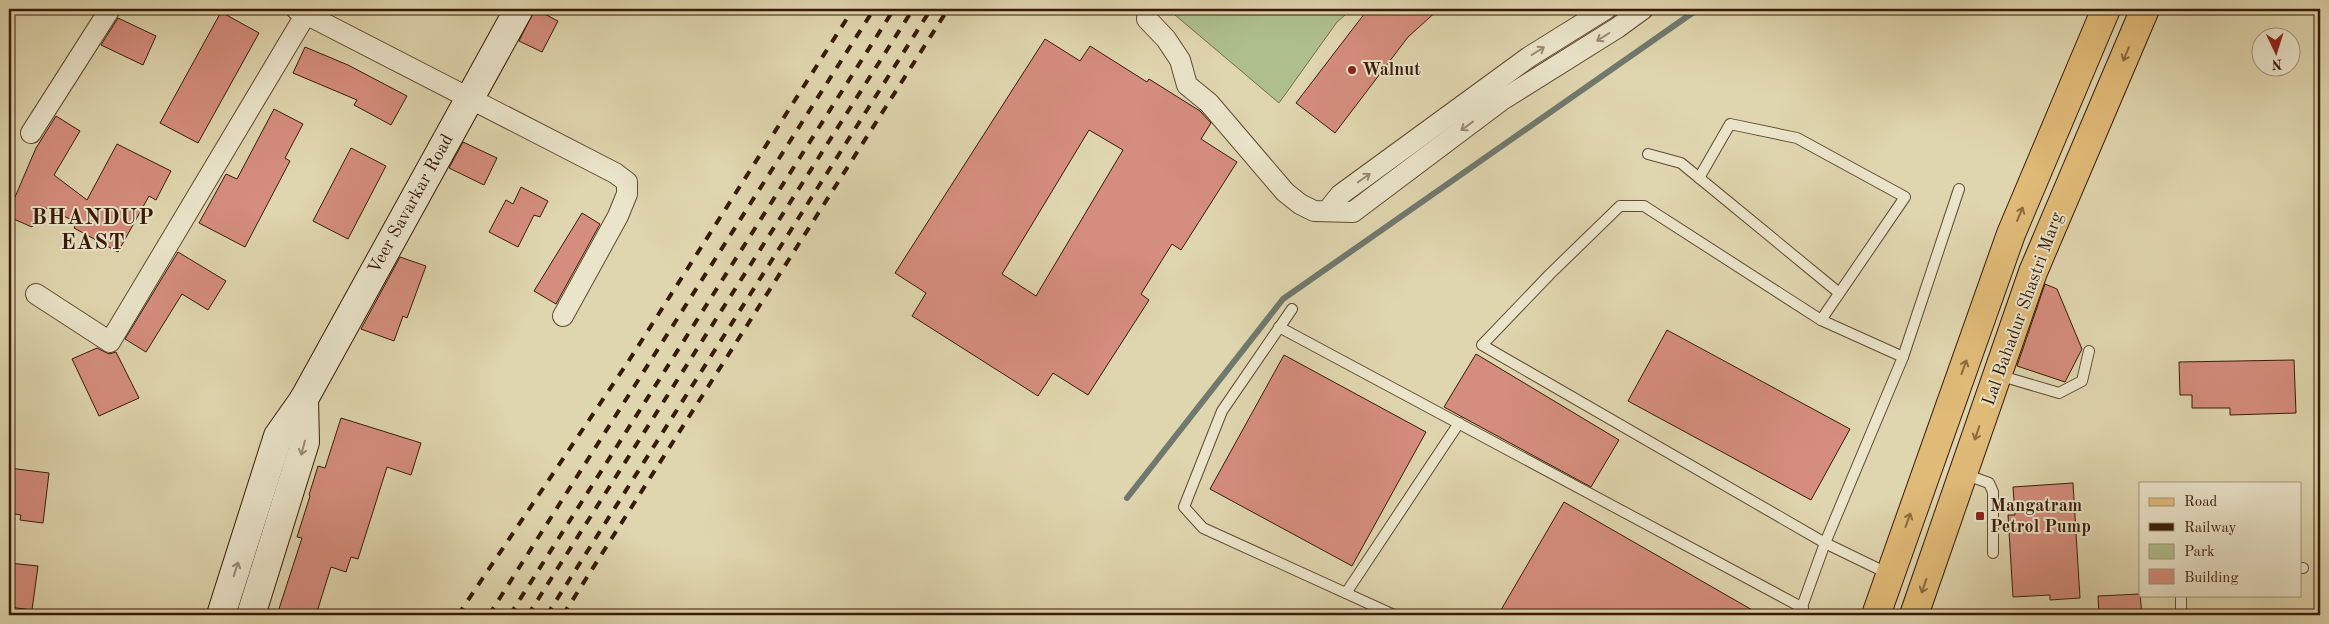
<svg xmlns="http://www.w3.org/2000/svg" width="2329" height="624" font-family="'Old Standard TT',serif">
	<style>
		.green { fill: #aebe8d; stroke: #736c4a }
		.lines { fill: none; stroke-linecap: round; stroke-linejoin: round }
		.stream { stroke: #70796e; stroke-width: 6 }
		.building { fill: #d58d7d; stroke: #381b07; fill-rule: evenodd }
		.lane-casing { stroke: #624a31; stroke-width: 12 }
		.street-casing { stroke: #624a31; stroke-width: 22 }
		.secondary-casing { stroke: #381b07; stroke-width: 30 }
		.primary-casing { stroke: #381b07; stroke-width: 30 }
		.lane { stroke: #eae4ca; stroke-width: 10 }
		.street { stroke: #eae4ca; stroke-width: 20 }
		.secondary { stroke: #eae4ca; stroke-width: 28 }
		.primary { stroke: #e0ba77; stroke-width: 28 }
		.rail { stroke: #381b07; stroke-width: 4; stroke-dasharray: 9 9; stroke-linecap: butt }
		.oneway { stroke: #9a8a72 }
		.oneway2 { stroke: #8c6a3f }
		.poi-dot { fill: #8f2418; stroke: #eae4ca; stroke-width: 2 }
		.labels { text-anchor: middle; dominant-baseline: central; stroke-width: 4; stroke-linejoin: round; paint-order: stroke }
		.poi-label { font-size: 18px; font-weight: bold; fill: #381b07; stroke: #eae4ca; text-anchor: start }
		.street-label { font-size: 18px; fill: #381b07; stroke: #eae4ca }
		.district-label { font-size: 22px; font-weight: bold; letter-spacing: 1px; fill: #381b07; stroke: #eae4ca }
	</style>
	<rect width="100%" height="100%" fill="#dfd5ae"/>
	<filter id="stains"><feTurbulence type="fractalNoise" baseFrequency=".004" numOctaves="4"/><feColorMatrix values="0 0 0 0 .2 0 0 0 0 .09 0 0 0 0 .02 0 0 0 .5 -.17"/></filter>
	<radialGradient id="worn" r=".72"><stop offset=".6" stop-color="#630" stop-opacity="0"/><stop offset="1" stop-color="#630" stop-opacity=".3"/></radialGradient>
	<polygon class="green" points="1168,9 1352,9 1337,22 1279,103"/>
	<g class="lines">
		<polyline class="stream" points="1127,498 1283,299 1698,9"/>
	</g>
	<g class="building">
		<polygon points="535,9 558,21 542,52 519,41"/>
		<polygon points="1368,9 1439,9 1408,37 1335,133 1296,103"/>
		<polygon points="221,12 259,33 198,143 160,123"/>
		<polygon points="118,18 156,36 143,65 101,45"/>
		<path d="M1045,39L1080,61L1090,46L1147,82L1149,79L1200,111L1211,123L1201,139L1237,162L1181,250L1172,244L1141,294L1149,300L1088,395L1053,373L1038,396L912,316L926,293L895,273ZM1089,130L1123,150L1036,296L1002,274Z"/>
		<polygon points="305,47 348,65 407,96 391,125 354,105 357,100 293,73"/>
		<polygon points="274,109 303,124 285,158 290,161 245,247 199,223 226,174 237,179"/>
		<polygon points="56,116 80,131 54,175 87,200 117,144 171,171 156,200 149,196 118,252 74,228 77,222 41,206 32,227 9,217 9,211 36,148"/>
		<polygon points="463,142 497,158 484,185 449,168"/>
		<polygon points="351,148 386,166 348,239 313,221"/>
		<polygon points="521,187 548,201 540,217 534,215 518,247 489,232 506,200 513,204"/>
		<polygon points="582,213 600,224 556,304 534,291"/>
		<polygon points="178,252 226,281 208,310 182,294 146,352 125,339"/>
		<polygon points="400,257 426,266 407,318 403,316 394,341 361,329"/>
		<polygon points="2045,284 2057,289 2082,349 2065,382 2017,366"/>
		<polygon points="1667,330 1850,429 1811,500 1628,401"/>
		<polygon points="97,348 109,354 116,352 139,398 99,416 72,359"/>
		<polygon points="1476,354 1619,440 1591,487 1444,407"/>
		<polygon points="1284,355 1426,432 1352,566 1210,489"/>
		<polygon points="2294,360 2296,413 2230,415 2230,408 2192,408 2192,395 2180,395 2179,362"/>
		<polygon points="341,418 421,443 411,475 387,467 358,559 351,557 346,572 331,567 316,615 277,615 302,538 297,537 310,496 309,495 318,466 325,468"/>
		<polygon points="9,468 49,473 43,523 20,520 21,515 9,513"/>
		<polygon points="2073,483 2080,598 2050,600 2050,595 2013,597 2008,515 2015,515 2013,487"/>
		<polygon points="1564,502 1761,615 1498,615"/>
		<polygon points="9,563 38,566 32,610 9,607"/>
		<polygon points="2140,594 2142,615 2099,615 2098,596"/>
	</g>
	<g class="lines">
		<defs>
			<g id="lane">
				<polyline points="1648,154 1681,163 1838,292"/>
				<polyline points="1699,178 1730,124 1797,138 1905,197 1821,320"/>
				<polyline points="1292,309 1222,411 1184,507 1203,528 1394,615"/>
				<polyline points="1279,327 1803,608"/>
				<polyline points="1998,375 2059,393 2082,381 2089,351"/>
				<polyline points="1964,474 1989,483 1993,492 1993,553"/>
				<polyline points="2300,568 2303,568"/>
				<polyline points="1889,574 1825,543 1482,345 1550,274 1620,206 1644,206 1821,320 1903,357"/>
				<polyline points="1346,593 1459,423"/>
				<polyline points="2181,595 2181,615"/>
				<polyline points="1799,615 1825,543 1903,357 1959,189"/>
			</g>
			<g id="street">
				<polyline points="296,9 615,173 627,182 627,194 618,216 563,316"/>
				<polyline points="1148,9 1147,19 1166,39 1180,60 1187,85 1209,103 1285,192 1300,204 1314,211 1353,212 1502,100 1617,28 1643,9"/>
				<polyline points="31,133 110,9"/>
				<polyline points="1328,210 1340,195 1529,57 1606,9"/>
				<polyline points="36,294 110,342 309,9"/>
			</g>
			<g id="secondary">
				<polyline points="221,615 278,436 304,399 519,9"/>
				<polyline points="251,615 305,442 304,399"/>
			</g>
			<g id="primary">
				<polyline points="1876,615 2011,234 2106,9"/>
				<polyline points="1914,615 2033,272 2145,9"/>
			</g>
		</defs>
		<use href="#lane" class="lane-casing"/>
		<use href="#street" class="street-casing"/>
		<use href="#secondary" class="secondary-casing"/>
		<use href="#primary" class="primary-casing"/>
		<use href="#lane" class="lane"/>
		<use href="#street" class="street"/>
		<use href="#secondary" class="secondary"/>
		<use href="#primary" class="primary"/>
		<g class="rail">
			<polyline points="458,615 628,362 853,9"/>
			<polyline points="489,615 874,9"/>
			<polyline points="510,615 894,9"/>
			<polyline points="528,615 913,9"/>
			<polyline points="547,615 931,9"/>
			<polyline points="563,615 948,9"/>
		</g>
	</g>
	<defs><path id="oneway-shaft" d="M-6 0H5M1.5-3L5.5 0L1.5 3" fill="none" stroke-width="1.6" stroke-linecap="round" stroke-linejoin="round" transform="scale(1.25)"/></defs>
	<g class="oneway">
		<use href="#oneway-shaft" transform="translate(1603 37) rotate(148)"/>
		<use href="#oneway-shaft" transform="translate(1538 51) rotate(-32)"/>
		<use href="#oneway-shaft" transform="translate(1467 126) rotate(144)"/>
		<use href="#oneway-shaft" transform="translate(1364 178) rotate(-35)"/>
		<use href="#oneway-shaft" transform="translate(303 448) rotate(105)"/>
		<use href="#oneway-shaft" transform="translate(236 569) rotate(-72)"/>
	</g>
	<g class="oneway2">
		<use href="#oneway-shaft" transform="translate(2126 54) rotate(113)"/>
		<use href="#oneway-shaft" transform="translate(2020 214) rotate(-67)"/>
		<use href="#oneway-shaft" transform="translate(1964 367) rotate(-70)"/>
		<use href="#oneway-shaft" transform="translate(1977 433) rotate(109)"/>
		<use href="#oneway-shaft" transform="translate(1908 520) rotate(-70)"/>
		<use href="#oneway-shaft" transform="translate(1924 586) rotate(109)"/>
	</g>
	<g class="poi-dot">
		<circle cx="1352" cy="70" r="5"/>
		<rect x="1975" y="511" width="10" height="10" rx="2.5"/>
	</g>
	<g class="labels">
		<g class="poi-label">
			<text x="1362" y="70">Walnut</text>
			<text x="1990" y="506">Mangatram<tspan x="1990" dy="21">Petrol Pump</tspan></text>
		</g>
		<g class="street-label">
			<text transform="translate(411 204) rotate(-61)">Veer Savarkar Road</text>
			<text transform="translate(2023 309) rotate(-70)">Lal Bahadur Shastri Marg</text>
		</g>
		<g class="district-label">
			<text x="93" y="218">BHANDUP<tspan x="93" dy="25">EAST</tspan></text>
		</g>
	</g>
	<rect width="2329" height="624" fill="none" stroke="#dfd5ae" stroke-width="30"/>
	<rect x="10" y="10" width="2309" height="604" fill="none" stroke="#381b07" stroke-width="2.5"/>
	<rect x="15" y="15" width="2299" height="594" fill="none" stroke="#381b07"/>
	<rect x="2139" y="482" width="162" height="115" fill="#eae4ca" stroke="#a3947c"/>
	<rect x="2149" y="498" width="25" height="8" fill="#e0ba77" stroke="#a3947c"/>
	<text x="2184" y="506" font-size="15" fill="#381b07">Road</text>
	<rect x="2149" y="523" width="25" height="8" fill="#381b07" stroke="#a3947c"/>
	<text x="2184" y="532" font-size="15" fill="#381b07">Railway</text>
	<rect x="2149" y="544" width="25" height="15" fill="#aebe8d" stroke="#a3947c"/>
	<text x="2184" y="556" font-size="15" fill="#381b07">Park</text>
	<rect x="2149" y="569" width="25" height="15" fill="#d58d7d" stroke="#a3947c"/>
	<text x="2184" y="582" font-size="15" fill="#381b07">Building</text>
	<g transform="translate(2276 52) rotate(176)"><circle r="24" fill="#eae4ca" stroke="#a3947c"/>
	<path d="M0-4L9 19L0 12L-9 19Z" fill="#8f2418"/>
	<text y="-8" font-size="14" font-weight="bold" text-anchor="middle" fill="#381b07">N</text>
	</g>
	<rect width="100%" height="100%" filter="url(#stains)"/>
	<rect width="100%" height="100%" fill="url(#worn)"/>
</svg>
